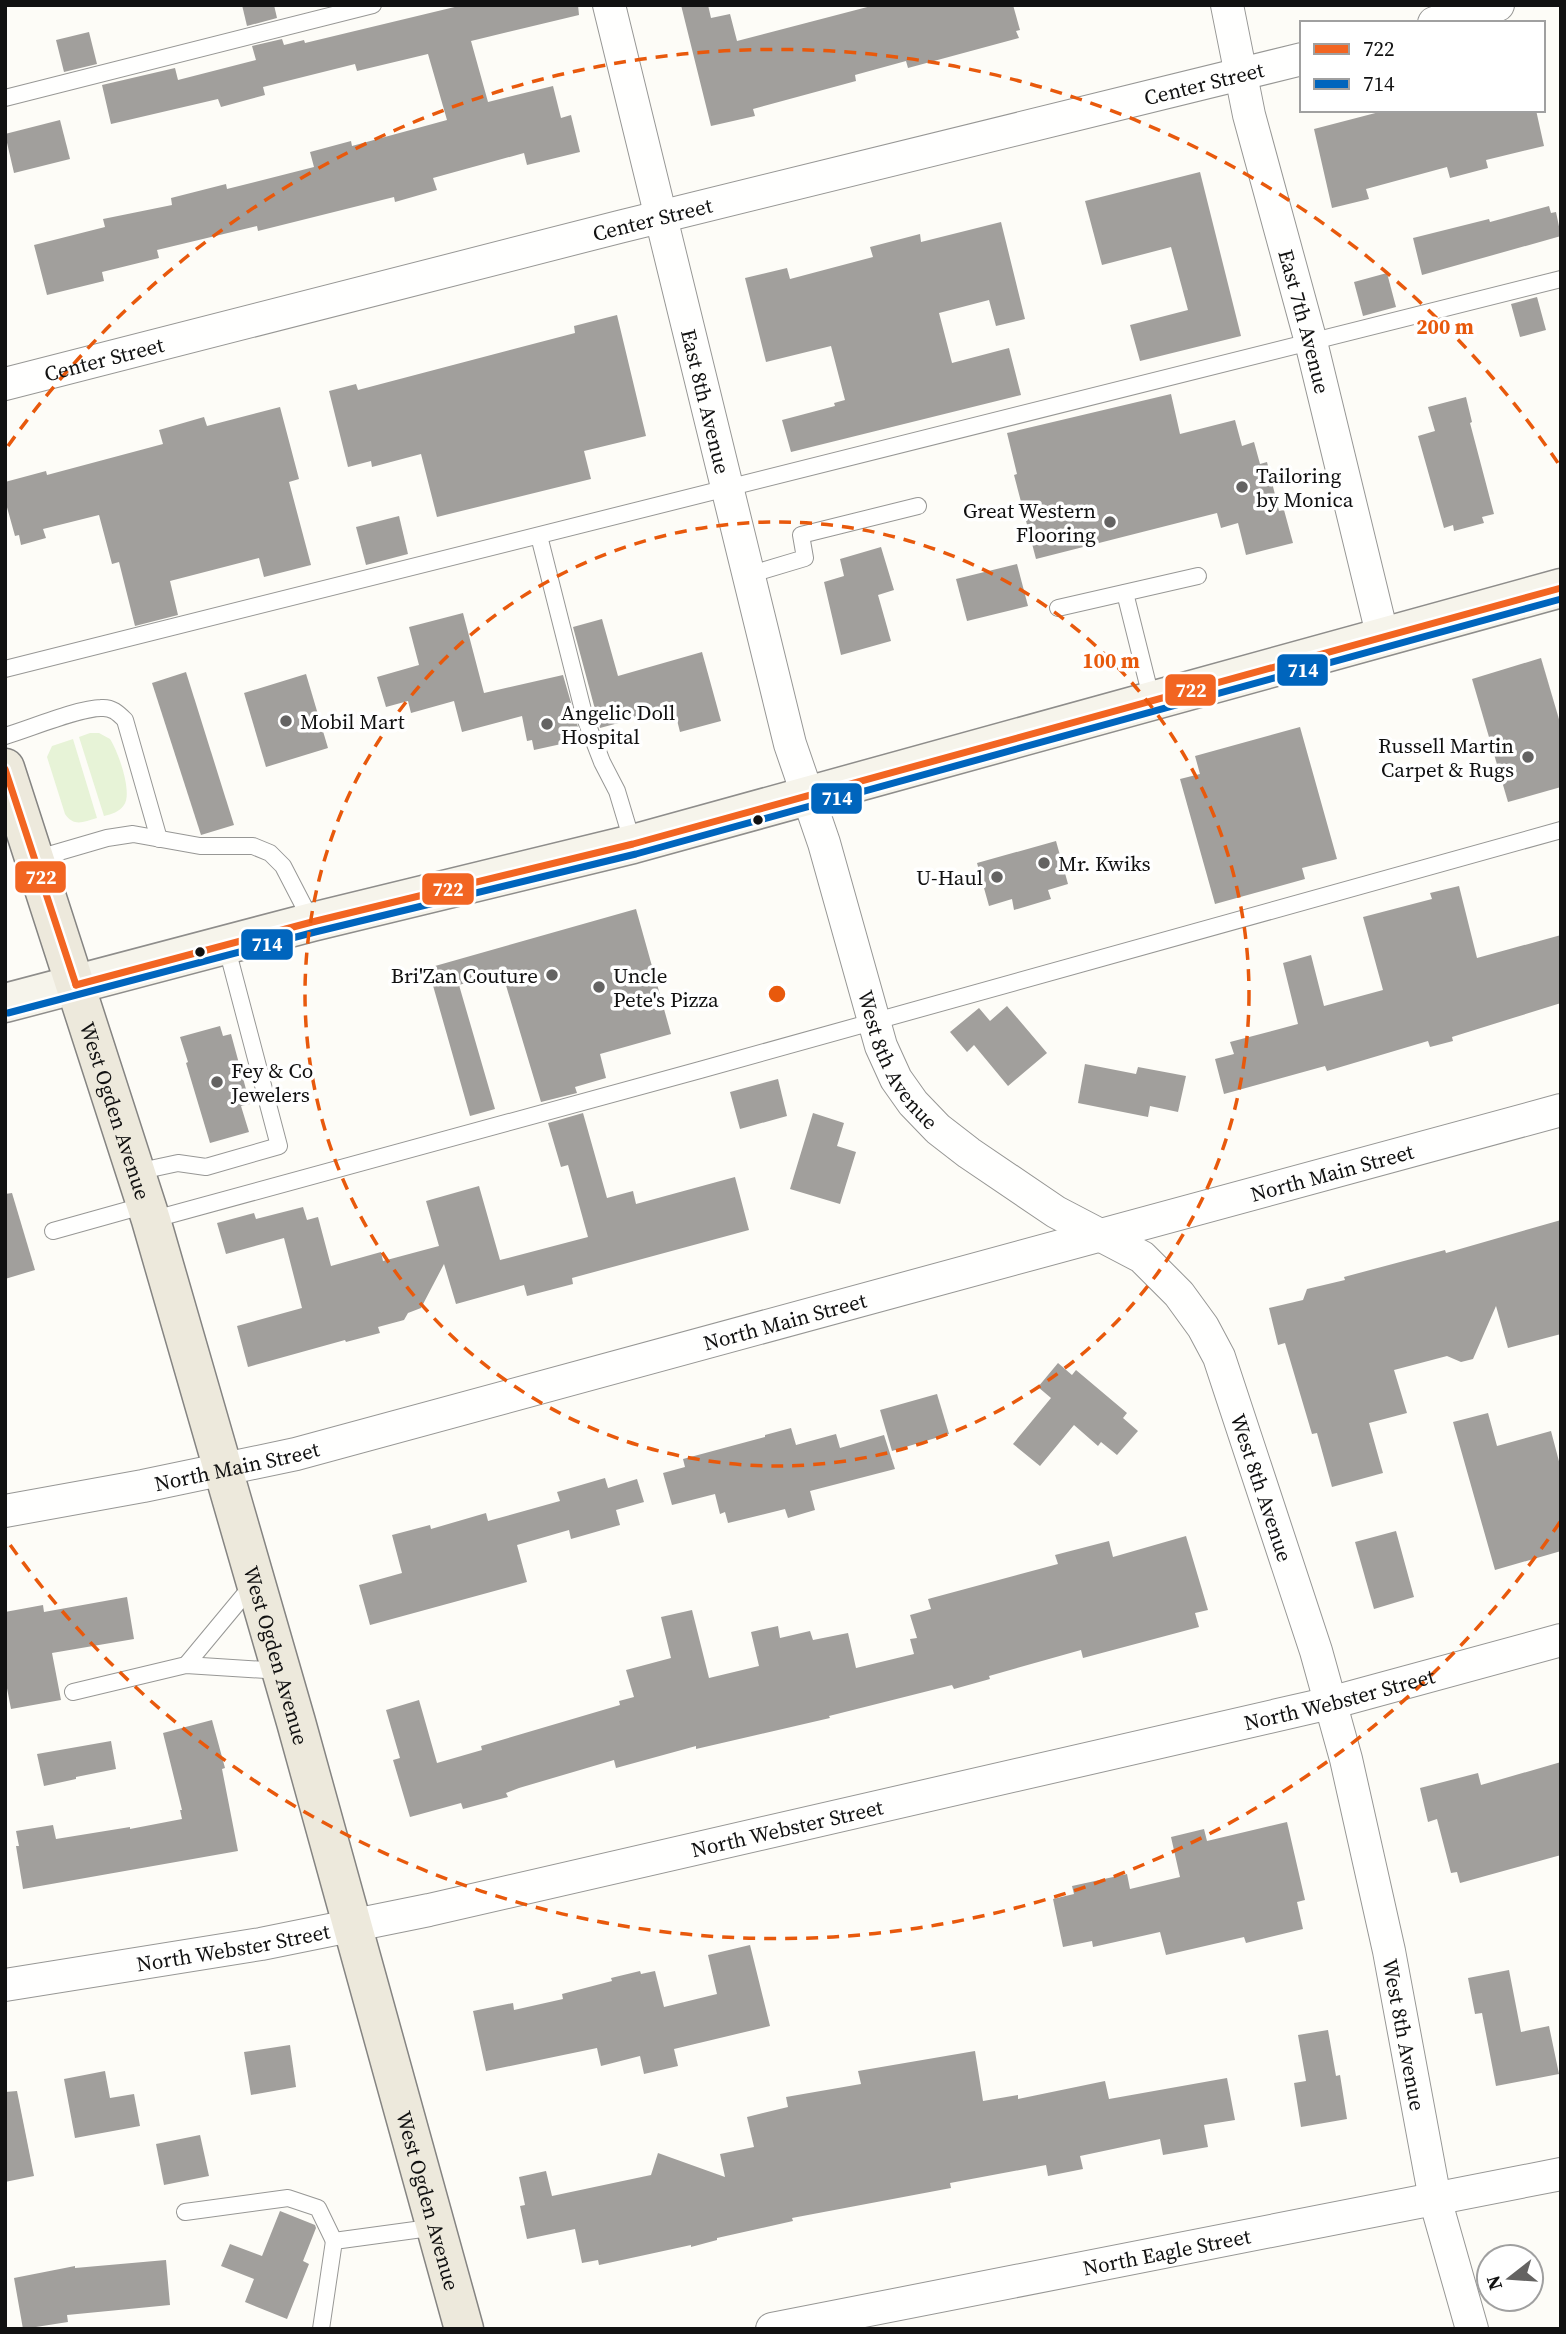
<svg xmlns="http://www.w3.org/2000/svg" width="1566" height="2334" font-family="'Source Serif 4',serif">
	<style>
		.green { fill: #e7f3d7 }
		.building { fill: #a19f9c }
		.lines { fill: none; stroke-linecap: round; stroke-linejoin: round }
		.service-casing { stroke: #979795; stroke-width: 18 }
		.minor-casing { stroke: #979795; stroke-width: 34 }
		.secondary-casing { stroke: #8e8d8b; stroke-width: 41 }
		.primary-casing { stroke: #858482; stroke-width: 41 }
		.service { stroke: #fffffe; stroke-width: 16 }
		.minor { stroke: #fffffe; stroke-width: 32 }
		.secondary { stroke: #f6f4eb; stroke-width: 38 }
		.primary { stroke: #ede9dc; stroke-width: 38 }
		.bus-1-casing { stroke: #fff; stroke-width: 12 }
		.bus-2-casing { stroke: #fff; stroke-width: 12 }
		.bus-1 { stroke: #f26522; stroke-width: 7 }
		.bus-2 { stroke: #0065bd; stroke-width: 7 }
		.ring { fill: none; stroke: #e8590c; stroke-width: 3.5; stroke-dasharray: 12 9 }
		.poi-dot { fill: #646362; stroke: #fff; stroke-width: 2.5 }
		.bus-dot { fill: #111; stroke: #fff; stroke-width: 2.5 }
		.labels { text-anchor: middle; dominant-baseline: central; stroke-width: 7; stroke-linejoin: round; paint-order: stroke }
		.street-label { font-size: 21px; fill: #111; stroke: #fff }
		.poi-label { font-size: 21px; fill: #111; stroke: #fff; text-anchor: start }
		.centre { fill: #e8590c; stroke: #fff; stroke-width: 3.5 }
		.ring-label { font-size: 21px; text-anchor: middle; font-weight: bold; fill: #e8590c; stroke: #fff; stroke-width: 7; stroke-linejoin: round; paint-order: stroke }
		.line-badge { stroke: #fff; stroke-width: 2.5 }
		.badge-label { font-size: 19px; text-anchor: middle; font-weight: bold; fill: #fff }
	</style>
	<rect width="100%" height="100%" fill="#fdfcf7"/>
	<g class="green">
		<path d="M90,733H99L110,739C118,751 133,793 124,805C119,812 112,814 104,816L79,737Z"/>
		<path d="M73,739L97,818C83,822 74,827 65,814L47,757L52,746Z"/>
	</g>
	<g class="building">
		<polygon points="242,5 274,5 277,18 247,26"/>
		<polygon points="463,5 578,5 579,15 471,41 488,102 553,86 561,118 571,115 580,152 527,165 524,153 433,178 437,190 395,202 394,197 258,231 257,226 157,250 159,258 102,272 104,281 47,295 34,245 105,227 103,219 172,205 171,198 226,184 227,189 314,167 310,152 351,141 352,146 447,120 428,54 357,71 355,64 263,87 265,95 221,107 218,99 111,124 102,85 175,68 178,80 256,60 252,46 282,39 284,45 304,40 305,43"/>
		<polygon points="681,5 708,5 711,18 730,14 737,41 875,5 1013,5 1020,30 1016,31 1019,38 908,68 906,61 855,75 856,81 753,109 755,116 711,126"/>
		<polygon points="89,32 97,64 64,72 56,40"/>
		<polygon points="1387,110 1536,110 1544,146 1486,160 1488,168 1450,178 1447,167 1366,189 1369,199 1332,208 1314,129"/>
		<polygon points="60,120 70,159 14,173 5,134"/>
		<polygon points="1200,172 1241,336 1140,361 1130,325 1188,310 1171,247 1102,265 1085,201"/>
		<polygon points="1549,206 1551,213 1556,212 1561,236 1422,275 1413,238 1489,219 1490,222"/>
		<polygon points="1001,222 1025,319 996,326 989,300 939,313 952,363 1009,348 1021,395 791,452 782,420 835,406 834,403 845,400 831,346 766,362 745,278 787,268 790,279 873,257 870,247 920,234 921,242"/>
		<polygon points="1387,273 1396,307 1363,316 1354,282"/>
		<polygon points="1537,297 1546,330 1520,337 1511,304"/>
		<polygon points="617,315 646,436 584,451 591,479 437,517 421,454 372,467 371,461 348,467 329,391 356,384 358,390 575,333 574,326"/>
		<polygon points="1171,394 1180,434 1235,420 1242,446 1254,442 1260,464 1267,462 1279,511 1284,510 1293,543 1246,555 1238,523 1221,528 1217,513 1036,559 1014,475 1017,474 1007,433"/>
		<polygon points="1466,397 1472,422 1470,423 1494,514 1482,517 1484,523 1454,531 1453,525 1444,528 1418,436 1435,431 1428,407"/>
		<polygon points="280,407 299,479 289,482 311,565 264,577 259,558 170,581 178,615 135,626 119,562 112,564 99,515 43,529 46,538 21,545 19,535 15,536 5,500 5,482 46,471 47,475 163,444 159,430 204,417 207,426"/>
		<polygon points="399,516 408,554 366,565 356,527"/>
		<polygon points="881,547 894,590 878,595 891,641 841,655 824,582 844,576 840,559"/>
		<polygon points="1017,564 1028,606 967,621 956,579"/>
		<polygon points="463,613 484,693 563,675 580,734 574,735 575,741 534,750 532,740 527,741 522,716 462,732 454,701 411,713 408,701 386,707 377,677 419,665 409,627"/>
		<polygon points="602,619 618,676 702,652 721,721 680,732 674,708 600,728 573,627"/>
		<polygon points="1541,658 1561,726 1561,787 1508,802 1472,679"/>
		<polygon points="186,672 234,825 201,835 152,683"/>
		<polygon points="306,674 328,748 266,767 244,693"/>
		<polygon points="1300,727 1337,859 1302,868 1305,879 1215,904 1180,779 1200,774 1195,756"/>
		<polygon points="1056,841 1068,884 1048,890 1051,899 1014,910 1012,899 989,906 977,863"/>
		<polygon points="1459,886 1477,958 1561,935 1561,1003 1452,1037 1453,1041 1430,1047 1428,1041 1327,1071 1325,1066 1224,1094 1215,1059 1234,1054 1230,1042 1298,1024 1283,963 1311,955 1324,1006 1383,990 1363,917 1432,899 1430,893"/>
		<polygon points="636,909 671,1034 600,1054 606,1078 575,1087 577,1093 541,1102 502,972 459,985 495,1109 470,1116 428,968"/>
		<polygon points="1007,1006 1047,1053 1008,1086 974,1045 967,1052 950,1032 979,1008 990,1021"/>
		<polygon points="220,1026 223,1036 231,1034 250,1104 241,1106 249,1132 210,1143 186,1063 188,1062 180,1037"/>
		<polygon points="1085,1064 1136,1074 1138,1067 1186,1076 1178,1112 1150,1106 1148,1117 1078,1103"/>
		<polygon points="778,1079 787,1116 740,1129 730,1092"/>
		<polygon points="583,1113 607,1198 633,1191 636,1204 735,1177 749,1230 572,1278 573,1284 527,1296 524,1285 456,1304 444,1264 421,1308 408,1313 404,1320 378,1327 380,1333 346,1342 345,1340 248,1367 237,1326 302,1308 284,1238 226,1254 217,1223 254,1213 256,1219 303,1207 307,1220 318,1217 331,1266 381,1252 383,1261 439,1246 426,1201 479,1186 500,1260 588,1237 568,1165 561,1167 548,1123"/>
		<polygon points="813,1113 844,1123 837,1146 856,1152 840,1204 790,1189"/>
		<polygon points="12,1193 35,1270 5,1279 5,1194"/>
		<polygon points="1561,1220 1561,1334 1508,1348 1496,1306 1473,1359 1461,1362 1447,1356 1394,1370 1407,1413 1369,1423 1383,1473 1332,1487 1317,1433 1312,1434 1285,1343 1278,1345 1269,1308 1303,1300 1307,1289 1345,1280 1344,1277 1445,1250 1446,1253"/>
		<polygon points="1058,1363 1072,1375 1076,1370 1127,1413 1123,1418 1138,1431 1117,1455 1101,1442 1098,1446 1074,1425 1040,1466 1013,1444 1051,1398 1038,1387"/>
		<polygon points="937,1394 949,1434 892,1451 880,1410"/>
		<polygon points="1488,1413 1497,1446 1551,1431 1561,1469 1561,1551 1495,1570 1453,1422"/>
		<polygon points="791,1428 796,1445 836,1434 840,1448 884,1435 895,1469 810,1491 815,1510 788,1518 785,1509 728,1523 725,1512 720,1514 715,1494 672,1505 663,1473 685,1467 683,1459 765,1437 765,1435"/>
		<polygon points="605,1478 608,1488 637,1479 644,1502 616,1510 620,1525 571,1539 569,1530 517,1545 527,1582 370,1625 359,1585 402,1573 392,1535 430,1525 431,1529 486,1513 488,1521 560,1501 557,1492"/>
		<polygon points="1396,1531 1414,1597 1374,1609 1355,1542"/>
		<polygon points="1186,1536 1208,1610 1195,1613 1199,1627 1083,1658 1081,1650 989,1676 990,1679 954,1689 952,1685 829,1716 830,1718 696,1749 696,1746 616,1768 614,1760 519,1788 506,1793 508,1797 463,1809 461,1803 410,1817 393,1760 400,1758 386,1710 419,1700 437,1763 482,1750 481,1746 620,1705 619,1701 634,1697 626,1670 671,1658 661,1617 692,1610 709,1678 759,1666 751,1632 778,1626 780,1638 810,1631 813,1640 848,1633 856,1668 914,1654 910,1639 917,1638 910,1615 931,1609 928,1599 1058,1564 1055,1555 1109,1541 1113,1557"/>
		<polygon points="127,1597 134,1639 52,1653 61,1700 11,1709 5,1678 5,1612 43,1605 44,1612"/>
		<polygon points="212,1720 225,1768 222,1769 238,1851 23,1889 16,1846 19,1846 16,1831 53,1825 56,1839 130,1827 130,1829 182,1819 180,1810 182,1810 163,1733"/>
		<polygon points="111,1741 116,1769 76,1777 76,1779 44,1786 37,1754"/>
		<polygon points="1561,1762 1561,1855 1460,1883 1457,1872 1451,1873 1437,1819 1428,1822 1420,1788 1478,1773 1481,1785"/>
		<polygon points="1287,1822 1305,1900 1297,1902 1303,1929 1246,1943 1244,1937 1166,1955 1160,1932 1093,1947 1092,1941 1063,1947 1053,1899 1074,1894 1072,1886 1127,1874 1130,1889 1180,1877 1171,1837 1204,1829 1207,1841"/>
		<polygon points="750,1945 770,2026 674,2049 678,2066 644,2074 640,2056 601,2066 597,2048 486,2071 473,2011 513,2003 514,2010 563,1999 562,1994 612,1981 611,1978 640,1971 641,1974 655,1971 664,2007 717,1994 708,1955"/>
		<polygon points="1509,1970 1521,2032 1549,2026 1559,2074 1496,2086 1482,2013 1475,2014 1468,1978"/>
		<polygon points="1328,2030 1336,2076 1340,2075 1347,2119 1301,2127 1294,2083 1306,2081 1298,2035"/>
		<polygon points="290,2045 296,2087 251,2095 244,2052"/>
		<polygon points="975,2051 983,2101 1018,2095 1018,2099 1105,2081 1109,2099 1227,2078 1235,2120 1204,2125 1208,2147 1163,2155 1160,2139 1080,2156 1083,2169 1048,2176 1046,2165 950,2183 951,2188 792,2218 793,2221 717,2238 717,2240 691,2247 691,2245 599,2265 598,2260 582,2263 575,2229 527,2239 520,2206 525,2205 519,2177 546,2171 552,2196 651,2175 658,2153 725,2177 720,2154 754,2147 747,2117 788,2107 786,2097 861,2084 858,2071"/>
		<polygon points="105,2071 110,2098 134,2094 140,2126 75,2138 64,2079"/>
		<polygon points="17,2091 34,2176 5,2182 5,2092"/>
		<polygon points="200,2135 209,2176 164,2185 156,2144"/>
		<polygon points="280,2211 315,2225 316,2228 303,2261 309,2264 287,2319 245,2302 254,2279 221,2266 230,2244 262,2256"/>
		<polygon points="166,2260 170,2305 67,2315 68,2322 23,2329 14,2278 75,2266 75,2268"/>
	</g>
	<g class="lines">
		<defs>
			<g id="service">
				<polyline points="5,98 373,5"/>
				<polyline points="539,536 585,718 602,762 617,791 633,844"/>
				<polyline points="748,575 805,558 801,535 918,506"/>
				<polyline points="1125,593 1152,701"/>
				<polyline points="1058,608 1198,576"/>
				<polyline points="5,669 1561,279"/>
				<path d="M5,736C29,729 79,708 101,708C112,707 118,713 125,720L159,839"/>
				<polyline points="35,859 107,838 133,834 200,846 253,846 270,853 283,866 312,922"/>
				<polyline points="136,1172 178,1163 206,1167 279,1146 226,945"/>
				<polyline points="151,1220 700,1070 1561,830"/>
				<polyline points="53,1231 146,1205"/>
				<polyline points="186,1665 254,1583"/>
				<polyline points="73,1692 186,1665 281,1671"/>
				<polyline points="185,2212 288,2198 318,2208 334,2241"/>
				<polyline points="321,2329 334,2241 437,2227"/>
			</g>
			<g id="minor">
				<path id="s1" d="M609,5L790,744L824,843L881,1046L896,1079L913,1103L938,1129L969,1153L1056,1212L1142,1257L1179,1294L1203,1327L1219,1357L1316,1651L1346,1759L1389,1951L1435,2199L1472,2329"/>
				<path id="s2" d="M1227,5L1249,115L1311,342L1383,638"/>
				<polyline points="1434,23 1498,5"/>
				<path id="s3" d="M5,384L619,227L1302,59"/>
				<path id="s4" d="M5,1511L143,1486L296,1454L1561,1110"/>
				<path id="s5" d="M5,1985L261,1944L429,1910L1330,1703L1561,1640"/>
				<path id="s6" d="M772,2329L1561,2174"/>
			</g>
			<polyline id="secondary" points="5,1003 312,922 633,844 1561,588"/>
			<g id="primary">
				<path id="s7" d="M5,768L151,1220L296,1722L464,2329"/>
			</g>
		</defs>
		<use href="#service" class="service-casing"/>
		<use href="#minor" class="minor-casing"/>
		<use href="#secondary" class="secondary-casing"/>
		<use href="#primary" class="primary-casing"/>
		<use href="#service" class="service"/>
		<use href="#minor" class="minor"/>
		<use href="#secondary" class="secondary"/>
		<use href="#primary" class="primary"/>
		<defs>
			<g id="bus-1">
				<polyline points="5,769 76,985"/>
				<polyline points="76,985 312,922 633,844 1561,588"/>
			</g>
			<polyline id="bus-2" points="8,1013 315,932 636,854 1561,599"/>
		</defs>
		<use href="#bus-1" class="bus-1-casing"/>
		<use href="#bus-2" class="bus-2-casing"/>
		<use href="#bus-1" class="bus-1"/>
		<use href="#bus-2" class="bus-2"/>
	</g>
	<g class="ring">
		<circle cx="777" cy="994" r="472"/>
		<path d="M1560 1522A944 944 0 0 1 8 1542M8 446A944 944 0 0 1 1560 466"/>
	</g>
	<g class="poi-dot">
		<circle cx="1242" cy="487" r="7"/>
		<circle cx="1110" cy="522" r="7"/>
		<circle cx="286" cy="721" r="7"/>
		<circle cx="547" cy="724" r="7"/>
		<circle cx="1528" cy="757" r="7"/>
		<circle cx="1044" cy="863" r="7"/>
		<circle cx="997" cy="877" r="7"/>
		<circle cx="552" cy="975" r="7"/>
		<circle cx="599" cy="987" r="7"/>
		<circle cx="217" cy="1082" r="7"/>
	</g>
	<g class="bus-dot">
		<circle cx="758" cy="820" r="6"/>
		<circle cx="200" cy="952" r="6"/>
	</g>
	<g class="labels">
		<g class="street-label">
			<text stroke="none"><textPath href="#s3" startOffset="1236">Center Street</textPath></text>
			<text stroke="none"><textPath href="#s3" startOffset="668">Center Street</textPath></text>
			<text stroke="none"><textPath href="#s2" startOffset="326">East 7th Avenue</textPath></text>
			<text stroke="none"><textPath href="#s3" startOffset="102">Center Street</textPath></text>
			<text stroke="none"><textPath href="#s1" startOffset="408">East 8th Avenue</textPath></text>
			<text stroke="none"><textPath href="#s1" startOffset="1096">West 8th Avenue</textPath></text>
			<text stroke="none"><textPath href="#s7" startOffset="360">West Ogden Avenue</textPath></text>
			<text stroke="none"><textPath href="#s4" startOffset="1370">North Main Street</textPath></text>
			<text stroke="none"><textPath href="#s4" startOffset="803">North Main Street</textPath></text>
			<text stroke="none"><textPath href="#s4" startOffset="236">North Main Street</textPath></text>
			<text stroke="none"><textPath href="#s1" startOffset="1684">West 8th Avenue</textPath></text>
			<text stroke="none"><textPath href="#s7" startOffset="928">West Ogden Avenue</textPath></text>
			<text stroke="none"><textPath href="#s5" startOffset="1365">North Webster Street</textPath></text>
			<text stroke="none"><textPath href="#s5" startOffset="798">North Webster Street</textPath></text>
			<text stroke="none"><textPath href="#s5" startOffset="231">North Webster Street</textPath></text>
			<text stroke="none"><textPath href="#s1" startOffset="2250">West 8th Avenue</textPath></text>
			<text stroke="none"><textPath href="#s7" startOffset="1494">West Ogden Avenue</textPath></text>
			<text stroke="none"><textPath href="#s6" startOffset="402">North Eagle Street</textPath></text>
		</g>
		<g class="poi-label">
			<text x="1256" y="475">Tailoring<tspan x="1256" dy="24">by Monica</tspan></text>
			<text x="1096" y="510" text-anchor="end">Great Western<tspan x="1096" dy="24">Flooring</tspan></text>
			<text x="561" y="712">Angelic Doll<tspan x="561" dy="24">Hospital</tspan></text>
			<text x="300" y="721">Mobil Mart</text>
			<text x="1514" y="745" text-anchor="end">Russell Martin<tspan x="1514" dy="24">Carpet &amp; Rugs</tspan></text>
			<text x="1058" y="863">Mr. Kwiks</text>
			<text x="983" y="877" text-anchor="end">U-Haul</text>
			<text x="538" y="975" text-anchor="end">Bri'Zan Couture</text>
			<text x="613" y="975">Uncle<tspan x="613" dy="24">Pete's Pizza</tspan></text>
			<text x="231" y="1070">Fey &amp; Co<tspan x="231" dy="24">Jewelers</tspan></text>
		</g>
	</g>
	<circle cx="777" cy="994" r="10" class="centre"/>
	<g class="ring-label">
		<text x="1445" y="334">200 m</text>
		<text x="1111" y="668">100 m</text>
	</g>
	<g class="line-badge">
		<rect x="1276" y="653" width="53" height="34" rx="7" fill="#0065bd"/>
		<rect x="1164" y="673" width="53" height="34" rx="7" fill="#f26522"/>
		<rect x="810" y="782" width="53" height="33" rx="7" fill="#0065bd"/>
		<rect x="14" y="860" width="53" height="34" rx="7" fill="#f26522"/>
		<rect x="421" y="872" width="54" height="34" rx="7" fill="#f26522"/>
		<rect x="240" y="928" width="54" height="33" rx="7" fill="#0065bd"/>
	</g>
	<g class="badge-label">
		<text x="1303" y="677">714</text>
		<text x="1191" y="697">722</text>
		<text x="837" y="805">714</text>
		<text x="41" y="884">722</text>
		<text x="448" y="896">722</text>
		<text x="267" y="951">714</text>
	</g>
	<rect width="1566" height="2334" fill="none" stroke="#111111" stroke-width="14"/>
	<rect x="1300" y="21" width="245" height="91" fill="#ffffff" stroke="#a0a0a0" stroke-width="2"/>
	<rect x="1314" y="44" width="35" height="10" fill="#f26522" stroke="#a0a0a0" stroke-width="2"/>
	<text x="1363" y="56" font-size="21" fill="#111111">722</text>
	<rect x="1314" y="79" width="35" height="10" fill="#0065bd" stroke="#a0a0a0" stroke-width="2"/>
	<text x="1363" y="91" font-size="21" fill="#111111">714</text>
	<g transform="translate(1510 2278) rotate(253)"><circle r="33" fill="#ffffff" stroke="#a0a0a0" stroke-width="2"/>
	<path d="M0-5L12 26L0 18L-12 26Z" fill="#646362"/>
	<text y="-10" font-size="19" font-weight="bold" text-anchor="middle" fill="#111111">N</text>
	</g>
</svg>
